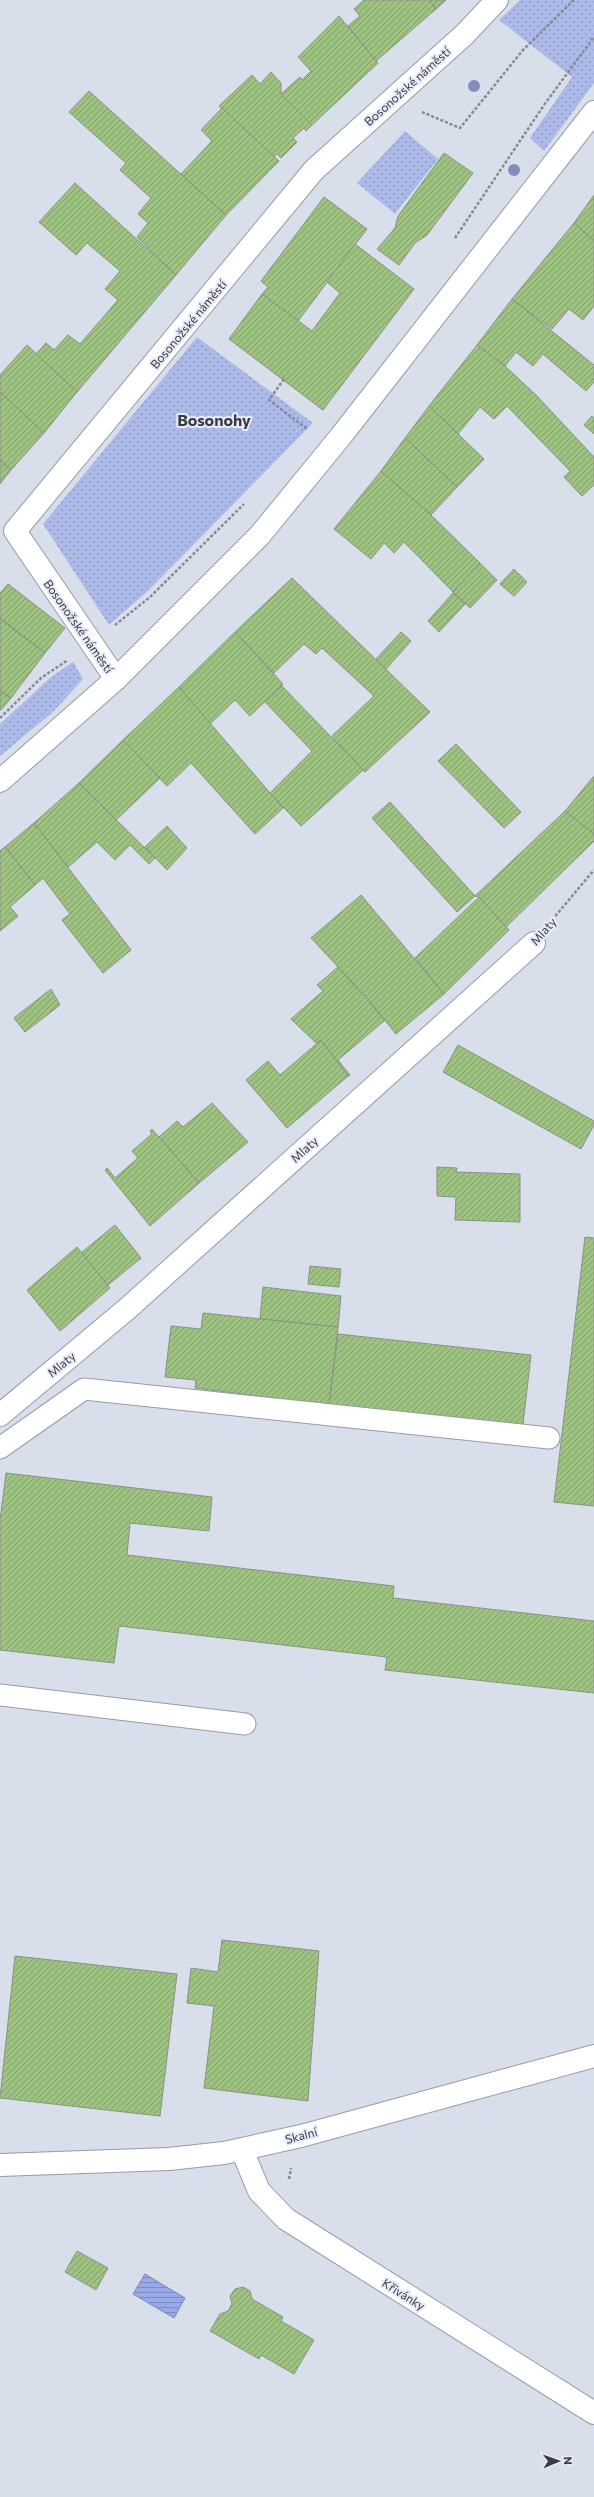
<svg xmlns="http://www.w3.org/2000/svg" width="594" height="2497" font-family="Commissioner,sans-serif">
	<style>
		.park { fill: url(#park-dots) }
		.water { fill: url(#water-rules); stroke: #7c88b7 }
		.building { fill: url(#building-hatch); stroke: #8a9185 }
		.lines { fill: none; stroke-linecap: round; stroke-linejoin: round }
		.lane-casing { stroke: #979ba8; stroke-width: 23 }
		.street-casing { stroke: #979ba8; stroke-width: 24 }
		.path { stroke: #868992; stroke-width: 2.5; stroke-dasharray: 3 2; stroke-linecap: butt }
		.lane { stroke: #fff; stroke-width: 21 }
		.street { stroke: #fff; stroke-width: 22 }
		.tree { fill: #838dbd }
		.labels { text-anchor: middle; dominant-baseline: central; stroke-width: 4; stroke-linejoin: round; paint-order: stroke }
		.street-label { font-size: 12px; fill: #3a3c41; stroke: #e7ebf9 }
		.district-label { font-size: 16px; font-weight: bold; fill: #3a3c41; stroke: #e7ebf9 }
	</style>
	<defs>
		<pattern id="park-dots" width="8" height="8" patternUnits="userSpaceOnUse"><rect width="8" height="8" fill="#acbae9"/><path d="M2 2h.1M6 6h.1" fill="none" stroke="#8d98be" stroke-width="1.8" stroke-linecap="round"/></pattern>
		<pattern id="water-rules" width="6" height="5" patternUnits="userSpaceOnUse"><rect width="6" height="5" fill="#98a9e9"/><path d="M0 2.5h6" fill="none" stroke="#7d8bbe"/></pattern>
		<pattern id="building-hatch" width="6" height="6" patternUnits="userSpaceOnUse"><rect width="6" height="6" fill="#9ec282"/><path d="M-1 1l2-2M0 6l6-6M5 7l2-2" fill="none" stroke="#829f6c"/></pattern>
	</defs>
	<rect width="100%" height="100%" fill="#d9deeb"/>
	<g class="park">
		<polygon points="520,0 594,0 594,83 544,151 530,138 572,77 499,20"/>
		<polygon points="405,131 438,159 395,214 357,183"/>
		<polygon points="197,337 313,423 149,590 109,625 43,524"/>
		<polygon points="73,662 83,679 54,711 0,756 0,724 51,677"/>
	</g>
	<polygon class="water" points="145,2274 185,2298 174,2318 133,2294"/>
	<g class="building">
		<polygon points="364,0 429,0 436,9 376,61 348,26 360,16 354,9"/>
		<polygon points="429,0 446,0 436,9"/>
		<polygon points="339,16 378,63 312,125 281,94 300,77 302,80 311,71 298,57"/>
		<polygon points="271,72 281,83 281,94 312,125 306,131 304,128 293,138 297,142 281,158 277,154 274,157 219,106 252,75 260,84"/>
		<polygon points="89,91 226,215 176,275 137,237 148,223 138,214 151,198 120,170 126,163 69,112"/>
		<polygon points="222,108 279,161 226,215 181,174 212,141 201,130"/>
		<polygon points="444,153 473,173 427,235 415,243 399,265 377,249 395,228 398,216"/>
		<polygon points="75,183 176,275 77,392 36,354 46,343 54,350 68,335 80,344 118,300 105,289 120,271 87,243 76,255 39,222"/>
		<polygon points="594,195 594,241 574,223"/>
		<polygon points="324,197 367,229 298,321 262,294 268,287 261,281"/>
		<polygon points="574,223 594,241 594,306 583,320 569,309 552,329 512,299"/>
		<polygon points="355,244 414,289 323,410 229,339 262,294 312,331 340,293 327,282"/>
		<polygon points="512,299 594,365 594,382 586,391 543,354 533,366 516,352 505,366 477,345"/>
		<polygon points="27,345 77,392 44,433 0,392 0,375"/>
		<polygon points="477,345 505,366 537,396 594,457 594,485 582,496 564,477 570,471 507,406 494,419 480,407 458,434 429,406"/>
		<polygon points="0,392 44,433 11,470 0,460"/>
		<polygon points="429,406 484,459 457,487 405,438"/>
		<polygon points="592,416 594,419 594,434 584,425"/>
		<polygon points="405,438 457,487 431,515 381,471"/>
		<polygon points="0,460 11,470 0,484"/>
		<polygon points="381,471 431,515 480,563 453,592 404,542 394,553 384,543 371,559 334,529"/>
		<polygon points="480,563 497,580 470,608 453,592"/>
		<polygon points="514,569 527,582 514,596 500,584"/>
		<polygon points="292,578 430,712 365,772 332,736 374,696 322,648 316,654 304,644 274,673 235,632"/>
		<polygon points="8,584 65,628 45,653 0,618 0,593"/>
		<polygon points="453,593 465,604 439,632 428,621"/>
		<polygon points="0,619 45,653 11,698 0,691"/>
		<polygon points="235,632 283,684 250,716 235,700 209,725 179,687"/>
		<polygon points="401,632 411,641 386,669 376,659"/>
		<polygon points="282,686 363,770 301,826 270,793 312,751 265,702"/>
		<polygon points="179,687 283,808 255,834 191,763 167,786 123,740"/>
		<polygon points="0,691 11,698 1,710 0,710"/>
		<polygon points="123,740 160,778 116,820 79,783"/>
		<polygon points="456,744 521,812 504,828 438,761"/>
		<polygon points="594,776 594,834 565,811"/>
		<polygon points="79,783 155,858 149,864 130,845 115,860 97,842 68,867 34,823"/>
		<polygon points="390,802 475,896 457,912 372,818"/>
		<polygon points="565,811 594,834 594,841 506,927 479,897 475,896"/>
		<polygon points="34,823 131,950 103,973 62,920 70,914 43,878 35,885 5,847"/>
		<polygon points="167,826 187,848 167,870 145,847"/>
		<polygon points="5,847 35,885 10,907 18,916 0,931 0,851"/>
		<polygon points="361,895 444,994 396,1034 368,999 311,938"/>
		<polygon points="479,897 509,930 444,994 415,958"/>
		<polygon points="338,967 385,1020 338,1060 350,1075 348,1076 321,1040 316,1043 291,1019 323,991 317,985"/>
		<polygon points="51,989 60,1005 25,1032 14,1018"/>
		<polygon points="321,1040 348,1076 287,1128 246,1080 268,1061 280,1075"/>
		<polygon points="458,1045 594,1121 594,1125 581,1149 443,1072"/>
		<polygon points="212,1103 248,1142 199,1183 159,1137 177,1121 183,1127"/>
		<polygon points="152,1129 199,1183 150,1226 105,1170 107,1168 115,1178 138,1158 132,1151 152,1134 150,1131"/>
		<polygon points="437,1167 457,1168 456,1172 520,1174 520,1222 455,1220 456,1197 437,1196"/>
		<polygon points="115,1225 141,1258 108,1285 81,1253"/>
		<polygon points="585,1237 594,1238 594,1506 554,1502"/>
		<polygon points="77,1247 110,1288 60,1331 27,1290"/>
		<polygon points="310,1266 341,1269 339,1287 308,1284"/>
		<polygon points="263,1287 341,1296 338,1327 260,1319"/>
		<polygon points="203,1313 338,1327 329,1405 195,1388 196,1380 165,1377 171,1326 201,1329"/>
		<polygon points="338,1334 531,1355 522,1433 328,1413"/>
		<polygon points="6,1473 212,1497 209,1531 130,1523 127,1555 394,1586 393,1598 594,1621 594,1693 385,1670 387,1657 119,1626 114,1663 0,1650 0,1520"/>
		<polygon points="222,1940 319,1951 308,2101 204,2088 214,2006 187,2003 191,1968 218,1972"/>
		<polygon points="15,1956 177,1974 160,2116 0,2098"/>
		<polygon points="77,2251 108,2268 96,2290 65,2272"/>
		<polygon points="243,2287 250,2291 252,2299 283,2317 281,2321 314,2340 294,2374 261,2355 259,2359 210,2331 220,2314 228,2311 232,2304 230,2296 235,2289"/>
	</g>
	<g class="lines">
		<defs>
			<g id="lane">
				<polyline points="0,1448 84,1389 549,1438"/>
				<polyline points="0,1695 245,1724"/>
			</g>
			<g id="street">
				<polyline points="116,679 15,531 314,170 465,34 497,0"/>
				<polyline points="0,781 116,679 260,535 341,436 594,112"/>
				<polyline points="0,1415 127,1309 534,943"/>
				<polyline points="242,2150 259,2191 286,2219 594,2413"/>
				<polyline points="0,2165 169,2159 224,2153 301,2136 594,2056"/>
			</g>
		</defs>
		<use href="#lane" class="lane-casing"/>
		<use href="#street" class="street-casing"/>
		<g class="path">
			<polyline points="422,112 460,128 523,50 574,0"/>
			<polyline points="455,238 544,105 594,37"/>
			<polyline points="284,379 269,400 307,429"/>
			<polyline points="115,625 150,597 244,504"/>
			<polyline points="0,718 41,678 68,660"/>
			<polyline points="552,920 594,870"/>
			<polyline points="289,2179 291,2168"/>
		</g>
		<use href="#lane" class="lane"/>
		<use href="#street" class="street"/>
	</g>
	<g class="tree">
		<circle cx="474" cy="86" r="6"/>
		<circle cx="514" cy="170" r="6"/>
	</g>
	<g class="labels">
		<g class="street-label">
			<text transform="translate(407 86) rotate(-42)">Bosonožské náměstí</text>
			<text transform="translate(188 324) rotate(-50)">Bosonožské náměstí</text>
			<text transform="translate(79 626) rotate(55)">Bosonožské náměstí</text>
			<text transform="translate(543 931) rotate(-49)">Mlaty</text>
			<text transform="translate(304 1149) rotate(-42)">Mlaty</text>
			<text transform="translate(61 1364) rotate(-40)">Mlaty</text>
			<text transform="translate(301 2135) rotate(-15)">Skalní</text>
			<text transform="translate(404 2294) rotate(32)">Křivánky</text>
		</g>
		<g class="district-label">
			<text x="214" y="419">Bosonohy</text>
		</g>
	</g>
	<g transform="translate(558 2461) rotate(88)" stroke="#e7ebf9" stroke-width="3" paint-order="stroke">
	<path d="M0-3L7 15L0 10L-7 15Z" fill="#3a3c41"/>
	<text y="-6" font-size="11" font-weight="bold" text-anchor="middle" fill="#3a3c41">N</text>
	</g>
</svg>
